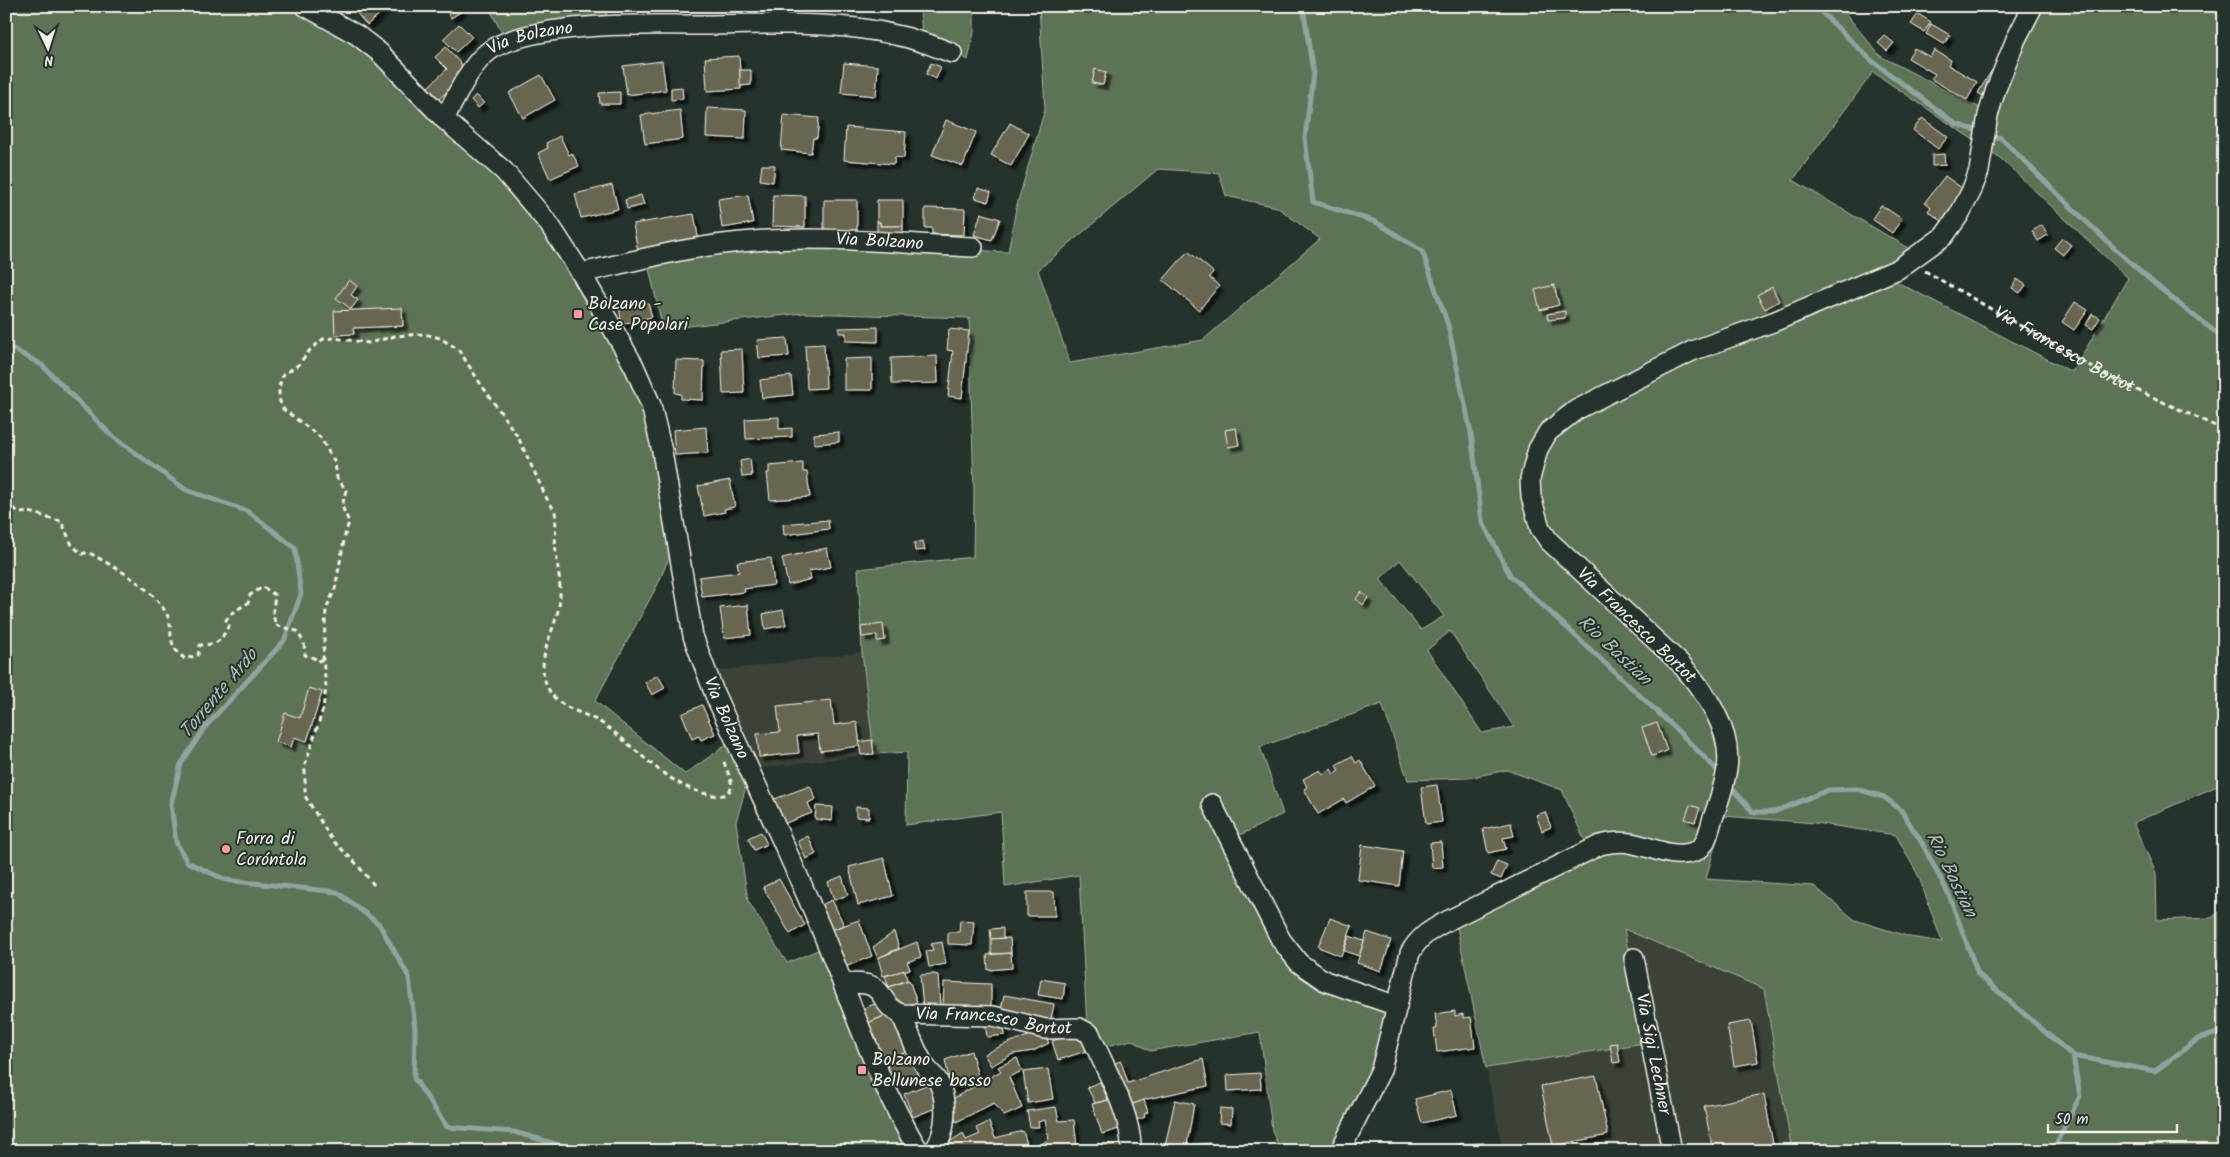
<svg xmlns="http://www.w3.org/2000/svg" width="2230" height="1157" font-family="Kalam,sans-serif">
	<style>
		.built { fill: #3a4238 }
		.green { fill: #5d7357; stroke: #a8b2a0; fill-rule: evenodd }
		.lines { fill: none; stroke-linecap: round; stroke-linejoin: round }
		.stream { stroke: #8fa49f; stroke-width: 5 }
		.building { fill: #676651; stroke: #f4f1e8; filter: url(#shadow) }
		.minor-casing { stroke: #f4f1e8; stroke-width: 22 }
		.path { stroke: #f4f1e8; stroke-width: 3; stroke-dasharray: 5 4; stroke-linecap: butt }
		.minor { stroke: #26332d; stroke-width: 19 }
		.poi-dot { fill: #ff9aa2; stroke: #26332d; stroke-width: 2 }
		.labels { text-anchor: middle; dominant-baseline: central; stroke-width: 4; stroke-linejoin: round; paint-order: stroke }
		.street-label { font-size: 18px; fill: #f4f1e8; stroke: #26332d }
		.poi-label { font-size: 18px; fill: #f4f1e8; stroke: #26332d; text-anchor: start }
		.water-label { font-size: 19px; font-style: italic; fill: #b0bdb7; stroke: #26332d }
	</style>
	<defs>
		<filter id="shadow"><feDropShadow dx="4.5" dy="4.5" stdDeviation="1" flood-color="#0009"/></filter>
	</defs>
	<rect width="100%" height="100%" fill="#26332d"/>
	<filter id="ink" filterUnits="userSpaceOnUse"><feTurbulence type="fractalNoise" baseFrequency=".02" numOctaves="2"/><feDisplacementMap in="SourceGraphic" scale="10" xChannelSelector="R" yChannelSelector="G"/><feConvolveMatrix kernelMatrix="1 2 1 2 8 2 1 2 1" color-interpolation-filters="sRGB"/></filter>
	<g filter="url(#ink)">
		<g class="built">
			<polygon points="862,652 874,754 751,769 710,672"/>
			<polygon points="1624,929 1764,989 1792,1151 1503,1151 1486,1068 1645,1043"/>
		</g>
		<g class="green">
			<polygon points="6,6 291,6 356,42 489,166 542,224 615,344 645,409 673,548 659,582 595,701 685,774 736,738 751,769 736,822 748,901 787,963 825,947 913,1151 6,1151"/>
			<polygon points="488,6 605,6 608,22 504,37"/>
			<polygon points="920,6 974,6 974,32 968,60 953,50 922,38"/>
			<path d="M1039,6H1844L1842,9L1880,56L1980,108L2025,6H2224V783L2133,823L2156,873L2157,920L2211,918L2224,909V1151H1792L1764,989L1624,929L1645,1043L1486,1068L1454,913L1587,846L1562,790L1507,770L1468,778L1408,780L1382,704L1260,747L1283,814L1222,844L1251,895L1282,956L1398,1001L1345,1151H1280L1272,1130L1260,1032L1150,1051L1132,1040L1098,1048L1087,1027L1079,875L1005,887L1001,812L906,825L907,752L874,754L862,652L858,569L973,557L974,492L969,318L803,313L663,329L647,260L705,249L848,244L1008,252L1016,208L1045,109ZM1873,72L2000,158L2128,278L2072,372L1893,280L1915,252L1793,180ZM1158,169L1219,173L1226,196L1277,207L1320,239L1203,340L1070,363L1038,270ZM1400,560L1444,616L1421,630L1380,579ZM1450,631L1514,727L1482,733L1427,650ZM1723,816L1815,823L1896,835L1919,877L1942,942L1910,937L1855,920L1814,886L1706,879Z"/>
		</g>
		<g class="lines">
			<g class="stream">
				<polyline points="1303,6 1313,73 1305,138 1313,202 1376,222 1422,251 1448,325 1471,433 1482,521 1510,575 1677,730 1721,774"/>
				<polyline points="1815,6 1871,60 1956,124 1981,132"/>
				<path d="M1989,135L2001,138C2072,208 2142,280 2224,338"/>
				<polyline points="6,345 42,365 111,435 186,490 249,512 295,548 301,594 284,641 205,727 181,764 171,804 176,842 187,862 226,880 337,892 379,924 409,977 415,1028 414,1078 447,1127 514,1132 580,1151"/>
				<polyline points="1729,785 1753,812 1774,812 1828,790 1857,789 1884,797 1901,810 1922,843 1949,895 1978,974 2073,1056 2080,1096 2055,1146 2045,1151"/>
				<polyline points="2073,1056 2155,1071 2198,1039 2224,1031"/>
				<polyline points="2055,1146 2064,1151"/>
			</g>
		</g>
		<g class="building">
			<polygon points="355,6 389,6 367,25 352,8"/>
			<polygon points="444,6 459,6 462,11 451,18"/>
			<polygon points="1918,14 1931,22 1924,32 1911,24"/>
			<polygon points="459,24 472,37 456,52 443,39"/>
			<polygon points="1931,24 1950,35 1944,44 1926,34"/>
			<polygon points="1885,36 1894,43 1887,51 1878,43"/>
			<polygon points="446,47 468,72 438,100 427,88 447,69 435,57"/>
			<polygon points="1914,48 1930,57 1934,50 1951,60 1948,65 1977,82 1967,100 1931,79 1935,74 1908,58"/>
			<polygon points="739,56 741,89 707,91 705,58"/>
			<polygon points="662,61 666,90 627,95 623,66"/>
			<polygon points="844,63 878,66 876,96 841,93"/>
			<polygon points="931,63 941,67 936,79 926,74"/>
			<polygon points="1095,69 1106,72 1103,85 1092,83"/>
			<polygon points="740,70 751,70 751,85 740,86"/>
			<polygon points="1992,70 1997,73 1983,96 1978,93"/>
			<polygon points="541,75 555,100 523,118 509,93"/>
			<polygon points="682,87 683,99 671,100 671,88"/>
			<polygon points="620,92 620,104 600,104 599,93"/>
			<polygon points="476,95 484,103 478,108 471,100"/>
			<polygon points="707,108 746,110 745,139 706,137"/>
			<polygon points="680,110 683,139 645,144 641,115"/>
			<polygon points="784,115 819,118 817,138 813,138 811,153 781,150"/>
			<polygon points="1922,118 1948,137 1938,149 1913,130"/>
			<polygon points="946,120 976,132 963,166 932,155"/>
			<polygon points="1010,123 1029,134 1011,166 991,155"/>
			<polygon points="846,127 906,132 904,158 895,157 894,164 844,160"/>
			<polygon points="560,136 569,155 572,153 579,166 550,179 538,153 548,148 546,143"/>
			<polygon points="1944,154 1945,165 1932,166 1932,155"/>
			<polygon points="762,165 775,165 773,182 760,180"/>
			<polygon points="1945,176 1966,191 1943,222 1928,211 1931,207 1925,202"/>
			<polygon points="612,185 618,209 581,218 575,194"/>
			<polygon points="978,188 991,192 988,202 975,198"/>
			<polygon points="641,195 644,205 627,209 625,200"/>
			<polygon points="748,195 753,223 722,228 718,199"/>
			<polygon points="773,195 805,196 805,227 772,226"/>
			<polygon points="824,200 857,200 857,230 824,231"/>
			<polygon points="877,200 903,200 903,226 880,226 880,222 877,222"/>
			<polygon points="1881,205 1902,219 1892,233 1872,219"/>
			<polygon points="925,208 965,209 964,235 932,234 932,228 925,228"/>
			<polygon points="981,213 1000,219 992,240 974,235"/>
			<polygon points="694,214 699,242 638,252 633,224"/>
			<polygon points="877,222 880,222 880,226 903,226 903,236 877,236"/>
			<polygon points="2042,225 2048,235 2038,241 2032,231"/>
			<polygon points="2062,238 2071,245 2063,255 2054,248"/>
			<polygon points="1188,251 1213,272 1209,277 1219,286 1199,310 1163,280"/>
			<polygon points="2017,279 2026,285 2020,293 2012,288"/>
			<polygon points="349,280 357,286 351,295 358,300 351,309 336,298"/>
			<polygon points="1554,285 1559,305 1540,310 1535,290"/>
			<polygon points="1772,287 1779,301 1765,309 1757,295"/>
			<polygon points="2075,302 2088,310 2074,330 2062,322"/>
			<polygon points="648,303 652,317 622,324 619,308"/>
			<polygon points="402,308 403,326 353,328 354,334 335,335 334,311"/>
			<polygon points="1565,311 1565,318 1548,320 1547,314"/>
			<polygon points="2092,314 2100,318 2093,329 2086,325"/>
			<polygon points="878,327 878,342 846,341 846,333 839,333 839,328"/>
			<polygon points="949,329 969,331 962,398 948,396 953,351 947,350"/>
			<polygon points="787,338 789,356 759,358 757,340"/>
			<polygon points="824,344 826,388 807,389 805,345"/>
			<polygon points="742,349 744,393 723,394 721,350"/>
			<polygon points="937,356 938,383 892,384 891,358"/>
			<polygon points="872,358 872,390 844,390 844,359"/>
			<polygon points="676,360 704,361 703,400 681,399 681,394 675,393"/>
			<polygon points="791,376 793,395 762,398 760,380"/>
			<polygon points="779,417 779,429 792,428 792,437 746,439 745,419"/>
			<polygon points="706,427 708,453 675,455 673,430"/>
			<polygon points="1236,428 1239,445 1228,447 1225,430"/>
			<polygon points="839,432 839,442 814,444 814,434"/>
			<polygon points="750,459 752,476 742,477 740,461"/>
			<polygon points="803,463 803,472 807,472 810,497 770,500 767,473 769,473 769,466"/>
			<polygon points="730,480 735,507 724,509 725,512 704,516 698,486"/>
			<polygon points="828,520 829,529 784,535 783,524"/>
			<polygon points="923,541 925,550 915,551 914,543"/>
			<polygon points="827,548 831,567 809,571 811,579 788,585 782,558"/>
			<polygon points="771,558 774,585 744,589 745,592 702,597 699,577 739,572 737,562"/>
			<polygon points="1361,592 1368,598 1363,605 1356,599"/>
			<polygon points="748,605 751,635 724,638 720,608"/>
			<polygon points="783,610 786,625 765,629 763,614"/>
			<polygon points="883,624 885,640 877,641 877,635 862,637 861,627"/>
			<polygon points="658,675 665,688 652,695 645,682"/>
			<polygon points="309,688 322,692 307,741 294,737 291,747 276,742 285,713 300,718"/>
			<polygon points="831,700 834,725 857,722 860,746 820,751 818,734 797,736 799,753 759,757 757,734 780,732 777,706"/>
			<polygon points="702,705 715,734 701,740 699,736 692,739 682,714"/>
			<polygon points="1657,723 1667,751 1652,756 1642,728"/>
			<polygon points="872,740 874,754 861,755 859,742"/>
			<polygon points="1352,756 1356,763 1360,760 1375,786 1346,803 1344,799 1318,814 1304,789 1307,787 1303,779 1320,770 1323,774 1331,769 1334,774 1339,771 1336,765"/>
			<polygon points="1437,785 1442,822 1426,824 1421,787"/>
			<polygon points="810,786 816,799 808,803 812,813 783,824 772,800"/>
			<polygon points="1690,805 1700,808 1695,822 1685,819"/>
			<polygon points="816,806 833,807 832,821 815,819"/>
			<polygon points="856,807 869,808 869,818 856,817"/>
			<polygon points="1545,812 1551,827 1542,831 1536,815"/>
			<polygon points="1511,823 1514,836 1503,838 1506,849 1488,853 1483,829"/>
			<polygon points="761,832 767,844 754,850 748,838"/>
			<polygon points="808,836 816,854 806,859 798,841"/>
			<polygon points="1441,842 1443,867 1432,868 1430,843"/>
			<polygon points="1362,845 1403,851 1399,886 1358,880"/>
			<polygon points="884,858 893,896 858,905 849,867"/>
			<polygon points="1497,861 1507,865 1501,879 1491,875"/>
			<polygon points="842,876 848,895 834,900 828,882"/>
			<polygon points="779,879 805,925 790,934 763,887"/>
			<polygon points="1027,892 1054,892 1055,916 1027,916"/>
			<polygon points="832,900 844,925 827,932 815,908"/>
			<polygon points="1330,918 1352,926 1341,956 1318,947"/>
			<polygon points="859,920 872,956 845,967 831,930"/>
			<polygon points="960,920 974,921 972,945 948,944 948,932 959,932"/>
			<polygon points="1003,928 1003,938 991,939 990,929"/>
			<polygon points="894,932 899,948 878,958 873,947"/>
			<polygon points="1367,932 1391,940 1381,971 1357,963"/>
			<polygon points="1349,936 1364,941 1359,956 1344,951"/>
			<polygon points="1010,938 1011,953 991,954 991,939"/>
			<polygon points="917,942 921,957 907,962 910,969 883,976 878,958"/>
			<polygon points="942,942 946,964 929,967 926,951 933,950 931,944"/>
			<polygon points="1011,953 1012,968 988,970 987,955"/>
			<polygon points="905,970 907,980 889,987 885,976"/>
			<polygon points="934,974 938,975 940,1007 923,1008 920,975"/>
			<polygon points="1041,979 1065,983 1063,999 1038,995"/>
			<polygon points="909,980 917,1002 896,1009 889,987"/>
			<polygon points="944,982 991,984 991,1010 943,1009"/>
			<polygon points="1004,995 1054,1004 1050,1025 1000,1015"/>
			<polygon points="882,1001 888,1014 868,1023 862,1009"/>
			<polygon points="1455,1011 1455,1016 1463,1014 1463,1018 1471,1017 1475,1047 1437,1052 1434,1029 1437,1029 1435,1014"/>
			<polygon points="894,1012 908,1051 885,1062 868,1023"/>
			<polygon points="1003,1021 1005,1035 987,1037 985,1023"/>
			<polygon points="1751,1021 1758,1062 1734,1066 1727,1025"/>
			<polygon points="1042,1031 1049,1043 1033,1051 1013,1054 991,1066 984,1054 1008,1043"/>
			<polygon points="1080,1032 1086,1051 1058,1060 1052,1041"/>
			<polygon points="1617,1043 1620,1062 1613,1063 1610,1044"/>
			<polygon points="908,1051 918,1074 894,1084 885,1062"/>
			<polygon points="971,1051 978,1076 951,1088 945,1060"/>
			<polygon points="1017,1058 1022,1071 1009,1077 1022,1108 1004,1116 994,1103 956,1122 949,1101 1001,1071 998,1067"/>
			<polygon points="1203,1059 1208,1086 1147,1099 1125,1107 1108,1065 1121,1061 1128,1083"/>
			<polygon points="1048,1069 1053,1099 1028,1103 1023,1072"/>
			<polygon points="1260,1073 1261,1089 1228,1091 1227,1075"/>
			<polygon points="1596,1076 1608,1135 1553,1146 1541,1086"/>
			<polygon points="1100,1082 1108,1100 1095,1103 1087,1087"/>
			<polygon points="931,1083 938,1107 913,1117 904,1094"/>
			<polygon points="1451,1090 1457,1115 1422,1123 1415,1099"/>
			<polygon points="1764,1094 1774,1150 1713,1151 1704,1106"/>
			<polygon points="1114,1099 1126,1127 1102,1134 1092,1104"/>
			<polygon points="1144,1100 1148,1112 1144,1114 1145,1117 1134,1121 1128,1106"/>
			<polygon points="1175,1100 1194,1104 1186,1151 1164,1151"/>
			<polygon points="1056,1107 1059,1121 1074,1120 1077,1147 1039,1151 1037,1147 1049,1139 1045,1120 1038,1122 1039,1127 1030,1127 1027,1111"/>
			<polygon points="1220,1108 1232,1109 1231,1124 1219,1123"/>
			<polygon points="989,1122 995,1138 1023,1131 1027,1144 1004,1151 948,1151 945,1145 963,1133 966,1140 980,1134 976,1128"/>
			<polygon points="1125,1143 1126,1151 1085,1151 1084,1148"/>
			<polygon points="1211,1143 1212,1151 1191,1151 1191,1145"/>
			<polygon points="1484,1143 1485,1151 1459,1151 1459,1144"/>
		</g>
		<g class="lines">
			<defs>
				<g id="minor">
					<path id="s2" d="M305,6L357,35L379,52L444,119L504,171L549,224L581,273L634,366L651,405L662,451L693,636L715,695C750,773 788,850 821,929C852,1004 877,1082 919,1151"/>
					<path id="s3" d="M444,119C458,95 471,59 497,46C548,21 649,25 706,25C756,24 807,22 857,28C890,32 921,40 952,53"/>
					<path id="s4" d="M581,273C638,260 694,245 753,241C825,235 901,244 973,247"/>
					<polyline points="1212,804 1281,940 1299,963 1325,981 1397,1006"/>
					<path id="s5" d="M1634,958L1672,1151"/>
					<path id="s6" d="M843,984C892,979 873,1002 901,1014L993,1016L1045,1029L1079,1028L1090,1034C1104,1067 1133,1116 1131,1151"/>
					<path d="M901,1014C909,1031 915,1051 925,1066C929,1072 934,1075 938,1081C948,1101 947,1132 934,1151"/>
					<path d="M1340,1151L1381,1070L1410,953C1419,937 1429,931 1445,922L1600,845C1610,843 1619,841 1630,843C1650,846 1669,858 1690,853C1706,850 1708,834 1712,821C1718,804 1724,787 1727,769C1733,730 1705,692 1681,664L1549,541L1540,528L1531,497L1530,479L1538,449L1548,432L1576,410L1692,351L1773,322L1898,269L1944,236L1959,215L1971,192L1979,171L1988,115L1996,89L2016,39L2033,6"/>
				</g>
			</defs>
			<use href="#minor" class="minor-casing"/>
			<g class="path">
				<path id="s1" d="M1925,271L2113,379L2224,430"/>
				<path d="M6,503L20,513C37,510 44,519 61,521L72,545L82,554L88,552C115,568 147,583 165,611C177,629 162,641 185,659L198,655L200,645C219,644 220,642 229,625L226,620L233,612L248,603L250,595L263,587L275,595L273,610L275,625L297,631L304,643L305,655L314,658L317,662L323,659"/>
				<path d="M374,885L354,861L332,840L305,796V765L323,709L326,687L323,659L326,609L335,589L345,535L349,522L342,506L346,490L337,478L335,463L320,437L283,409L279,399V387L283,375L298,365L310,350L323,339L335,338L369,343L395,336L424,334L440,338L459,350L478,380L518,437L547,499L555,511C557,526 554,539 556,553C558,570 562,589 559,606C554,634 533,661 549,690C559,710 589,713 606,726C640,751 670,789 713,795C719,796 727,796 730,790C735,782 725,769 724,761"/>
			</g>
			<use href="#minor" class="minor"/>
		</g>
	</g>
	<g class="poi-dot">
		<rect x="573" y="309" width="10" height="10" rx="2.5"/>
		<circle cx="226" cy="849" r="5"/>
		<rect x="857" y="1065" width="10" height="10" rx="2.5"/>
	</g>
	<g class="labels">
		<g class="street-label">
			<text stroke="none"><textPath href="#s3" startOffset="126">Via Bolzano</textPath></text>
			<text stroke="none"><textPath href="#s4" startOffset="302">Via Bolzano</textPath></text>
			<text stroke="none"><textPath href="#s1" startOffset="160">Via Francesco Bortot</textPath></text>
			<text transform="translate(1636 626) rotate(44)">Via Francesco Bortot</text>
			<text stroke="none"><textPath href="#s2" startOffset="861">Via Bolzano</textPath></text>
			<text stroke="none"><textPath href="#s6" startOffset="164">Via Francesco Bortot</textPath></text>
			<text stroke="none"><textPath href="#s5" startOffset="98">Via Sigi Lechner</textPath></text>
		</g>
		<g class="poi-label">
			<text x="588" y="304">Bolzano -<tspan x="588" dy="21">Case Popolari</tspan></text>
			<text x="236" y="839">Forra di<tspan x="236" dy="21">Coróntola</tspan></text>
			<text x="872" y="1060">Bolzano<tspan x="872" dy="21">Bellunese basso</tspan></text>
		</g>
		<g class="water-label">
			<text transform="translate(1614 651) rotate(43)">Rio Bastian</text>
			<text transform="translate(219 694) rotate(-50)">Torrente Ardo</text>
			<text transform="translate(1951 875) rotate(64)">Rio Bastian</text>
		</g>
	</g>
	<rect width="2230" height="1157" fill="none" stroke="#26332d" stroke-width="25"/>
	<rect x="12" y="12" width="2205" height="1132" fill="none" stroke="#f4f1e8" stroke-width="2" filter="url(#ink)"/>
	<g transform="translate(48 48) rotate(176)" stroke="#26332d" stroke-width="4" paint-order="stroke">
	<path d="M0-4L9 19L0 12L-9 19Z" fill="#f4f1e8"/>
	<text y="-8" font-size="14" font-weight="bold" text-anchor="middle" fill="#f4f1e8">N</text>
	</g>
	<path d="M2048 1124v8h129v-8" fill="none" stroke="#f4f1e8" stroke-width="2.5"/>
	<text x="2055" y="1124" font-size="15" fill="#f4f1e8" stroke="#26332d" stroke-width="4" paint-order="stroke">50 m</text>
</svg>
